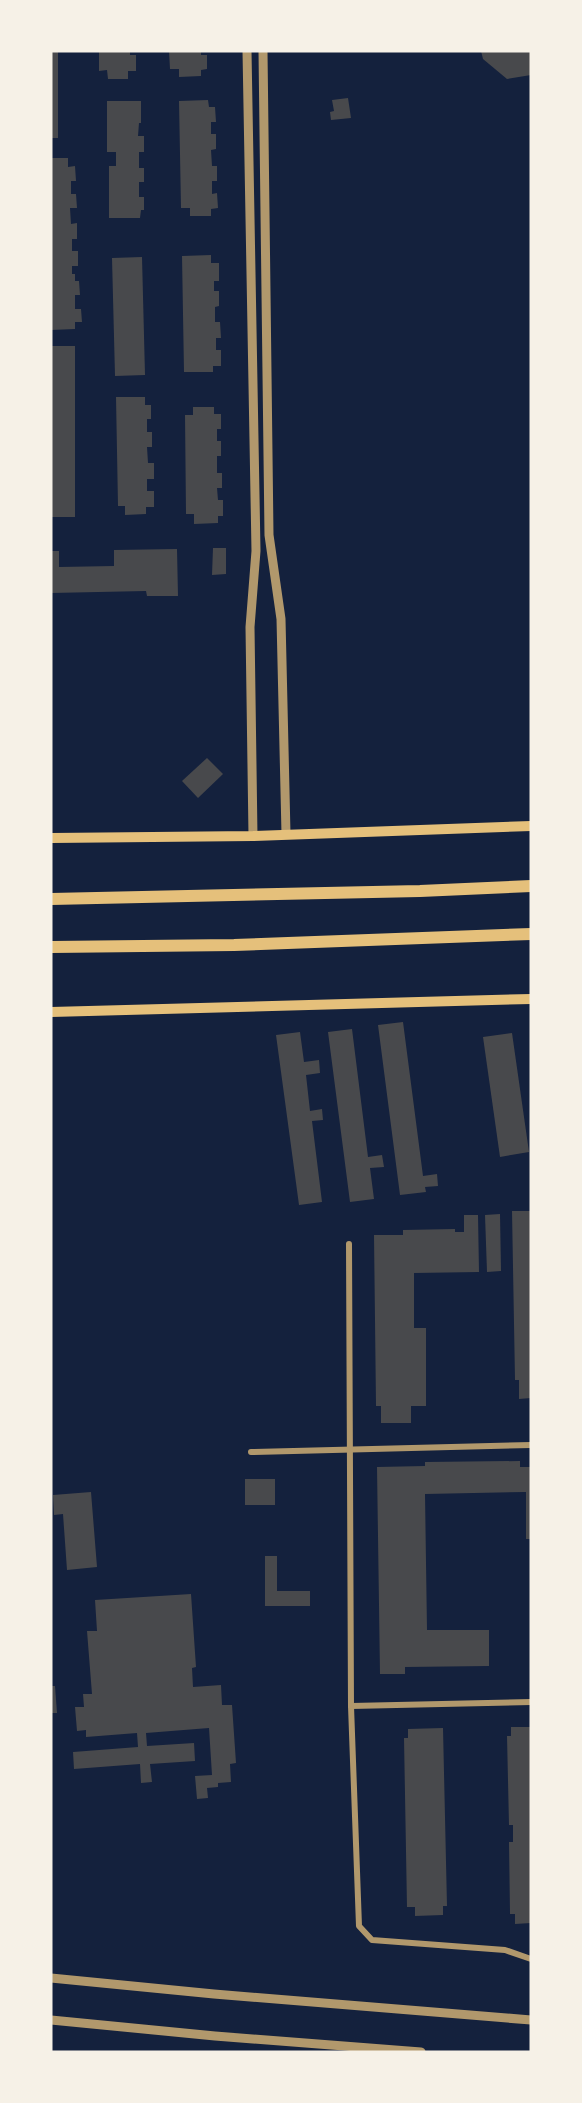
<svg xmlns="http://www.w3.org/2000/svg" width="582" height="2103" font-family="'Titillium Web',sans-serif">
	<style>
		.building { fill: #48494c }
		.lines { fill: none; stroke-linecap: round; stroke-linejoin: round }
		.minor { stroke: #b1986c; stroke-width: 6 }
		.tertiary { stroke: #b1986c; stroke-width: 9 }
		.secondary { stroke: #e5c07b; stroke-width: 10 }
		.trunk { stroke: #e5c07b; stroke-width: 12 }
	</style>
	<rect width="100%" height="100%" fill="#14213d"/>
	<g class="building">
		<rect x="51" y="51" width="7" height="87"/>
		<polygon points="99,51 130,51 130,55 136,55 136,71 128,71 128,79 108,79 107,70 99,71"/>
		<polygon points="169,51 201,51 201,55 207,55 207,69 201,70 201,76 179,77 179,69 170,69"/>
		<polygon points="481,51 531,51 531,75 507,79 483,59"/>
		<polygon points="348,98 351,118 331,120 330,112 334,111 332,100"/>
		<polygon points="208,100 209,107 215,107 216,122 211,122 211,134 216,134 216,149 211,150 212,166 217,166 217,181 212,181 212,194 217,193 218,208 211,209 211,216 190,216 190,208 181,208 179,101"/>
		<polygon points="107,101 141,101 141,123 139,123 138,136 144,136 144,152 139,152 139,168 144,168 144,182 139,182 139,197 144,197 144,210 141,210 140,218 109,218 109,166 116,166 116,152 107,152"/>
		<polygon points="51,158 68,158 68,167 75,166 76,181 71,181 71,194 76,194 77,208 70,208 71,224 77,223 77,239 72,239 72,251 78,251 78,266 72,266 72,274 75,274 75,281 79,281 80,295 75,295 75,309 81,309 82,322 75,322 75,329 51,330"/>
		<polygon points="211,255 211,263 219,263 219,281 214,281 214,291 219,291 219,306 215,307 215,322 220,322 221,338 216,338 216,350 221,350 221,366 213,366 213,372 184,372 182,256"/>
		<polygon points="142,257 145,375 115,376 112,258"/>
		<rect x="51" y="346" width="24" height="171"/>
		<polygon points="116,397 145,397 145,405 151,405 151,419 147,419 147,432 152,432 152,447 147,447 148,463 154,463 154,479 147,479 147,491 154,491 154,507 146,507 146,514 125,515 125,506 118,506"/>
		<polygon points="193,407 214,407 214,414 221,414 221,429 217,429 217,441 221,441 221,456 217,456 217,473 222,473 222,488 217,488 218,500 223,500 223,516 218,516 218,523 194,524 194,514 186,514 185,415 193,415"/>
		<polygon points="213,548 226,548 226,574 212,575"/>
		<polygon points="177,549 178,596 147,596 146,591 51,593 51,551 59,551 59,567 114,566 114,550"/>
		<polygon points="207,758 223,774 198,798 182,781"/>
		<polygon points="403,1022 423,1176 437,1174 438,1186 425,1187 426,1192 400,1195 378,1025"/>
		<polygon points="352,1029 368,1157 382,1155 384,1167 370,1168 374,1199 350,1202 328,1032"/>
		<polygon points="300,1032 304,1062 319,1060 320,1073 306,1075 310,1111 322,1109 323,1120 312,1121 322,1202 299,1205 276,1035"/>
		<polygon points="512,1033 529,1152 500,1157 483,1037"/>
		<polygon points="512,1211 531,1211 531,1398 519,1399 519,1380 515,1380"/>
		<polygon points="500,1214 501,1271 487,1272 485,1215"/>
		<polygon points="464,1215 478,1215 479,1272 414,1273 414,1328 426,1328 426,1406 411,1406 411,1423 381,1423 381,1406 376,1406 374,1235 403,1235 403,1230 455,1229 455,1232 464,1232"/>
		<polygon points="520,1461 520,1467 531,1467 531,1539 526,1539 526,1492 425,1494 427,1630 489,1630 489,1666 405,1667 405,1674 380,1674 377,1467 425,1466 425,1462"/>
		<rect x="245" y="1479" width="30" height="26"/>
		<polygon points="91,1492 97,1567 67,1570 63,1514 54,1515 53,1495"/>
		<polygon points="265,1556 277,1556 277,1591 310,1591 310,1606 265,1606"/>
		<polygon points="191,1594 196,1667 192,1668 193,1687 221,1685 222,1705 232,1705 236,1763 230,1764 231,1782 218,1783 218,1787 207,1788 208,1798 197,1799 195,1776 212,1775 209,1728 146,1733 147,1746 194,1743 195,1761 150,1764 152,1782 141,1783 140,1764 74,1769 73,1752 138,1747 137,1733 86,1737 86,1730 77,1731 75,1707 84,1707 83,1694 92,1694 87,1631 97,1631 95,1600"/>
		<polygon points="51,1686 55,1686 57,1713 51,1713"/>
		<polygon points="511,1727 531,1727 531,1923 515,1924 515,1914 510,1914 509,1842 513,1842 513,1825 509,1825 507,1736 511,1736"/>
		<polygon points="443,1728 447,1906 443,1906 443,1915 415,1916 415,1907 407,1907 404,1738 408,1738 408,1729"/>
	</g>
	<g class="lines">
		<g class="minor">
			<polyline points="349,1244 351,1706 359,1926 372,1940 505,1950 531,1959"/>
			<polyline points="251,1452 531,1445"/>
			<polyline points="351,1706 531,1702"/>
		</g>
		<g class="tertiary">
			<polyline points="247,51 256,551 250,627 253,836"/>
			<polyline points="263,51 269,535 281,619 286,834"/>
			<polyline points="51,1978 214,1994 531,2020"/>
			<polyline points="51,2020 215,2036 421,2052"/>
		</g>
		<g class="secondary">
			<polyline points="51,838 253,836 531,826"/>
			<polyline points="51,1012 531,999"/>
		</g>
		<g class="trunk">
			<polyline points="51,899 420,891 531,886"/>
			<polyline points="51,947 234,945 531,934"/>
		</g>
	</g>
	<rect width="582" height="2103" fill="none" stroke="#f6f1e7" stroke-width="105"/>
</svg>
